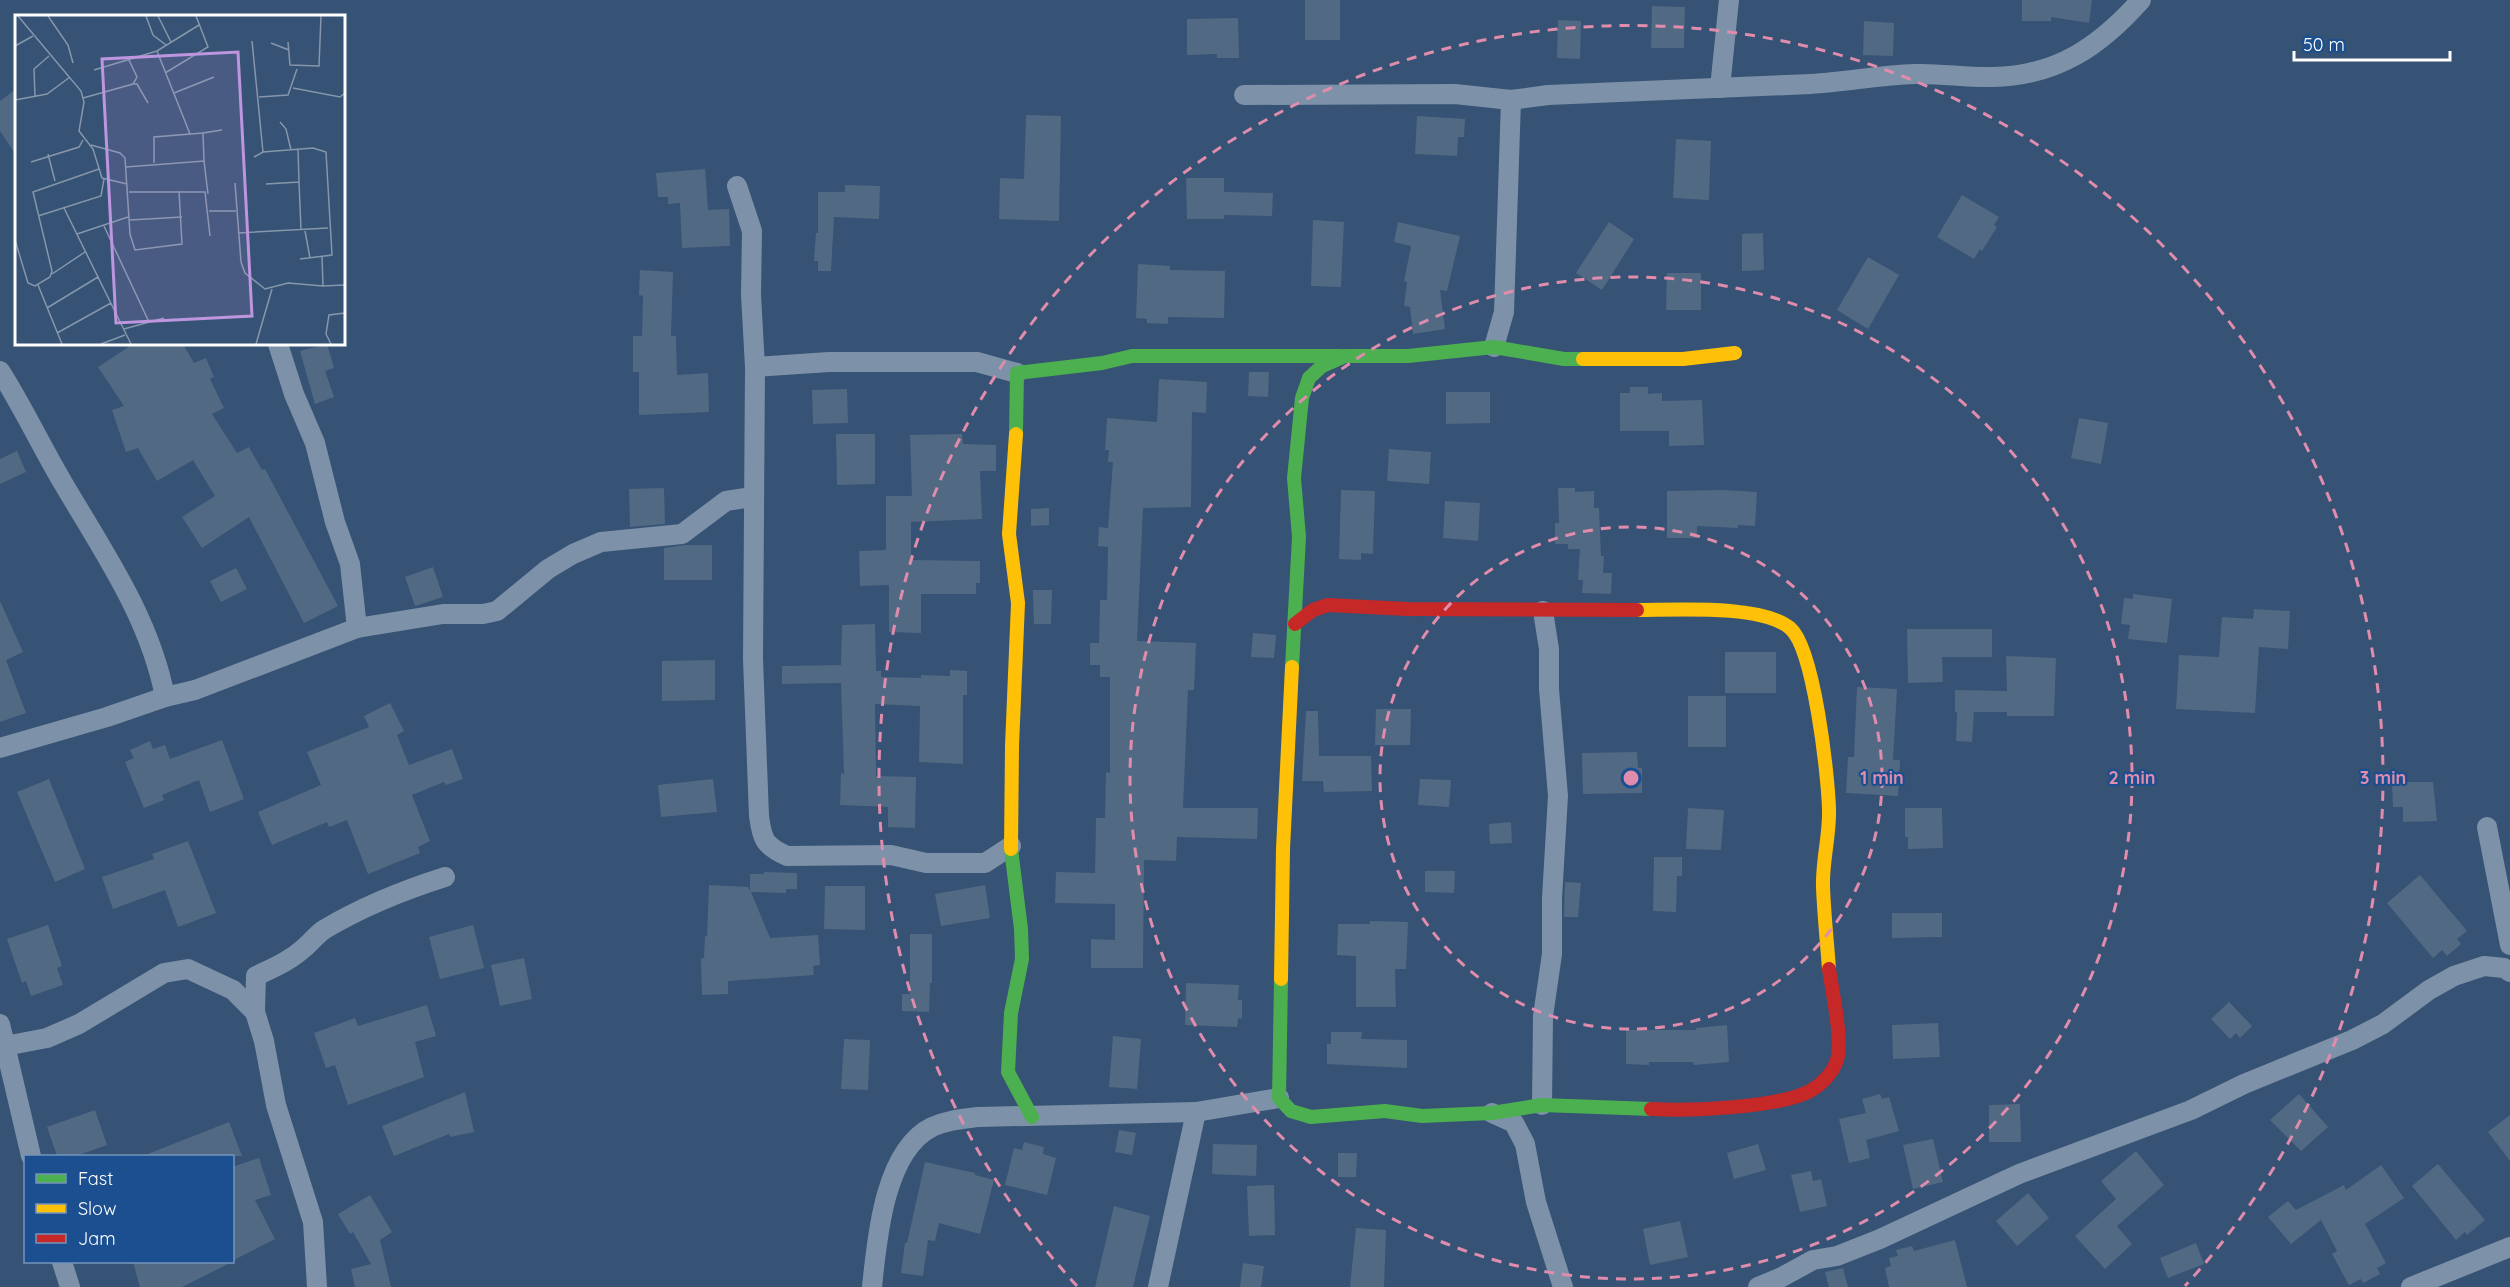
<svg xmlns="http://www.w3.org/2000/svg" width="2510" height="1287" font-family="Quicksand,sans-serif">
	<style>
		.building { fill: #526984 }
		.lines { fill: none; stroke-linecap: round; stroke-linejoin: round }
		.street { stroke: #7d92a8; stroke-width: 20 }
		.fast { stroke: #4caf50; stroke-width: 14 }
		.slow { stroke: #ffc107; stroke-width: 14 }
		.jam { stroke: #c62828; stroke-width: 14 }
		.ring { fill: none; stroke: #e08cad; stroke-width: 3; stroke-dasharray: 10 8 }
		.inset-road { fill: none; stroke: #8697ac; stroke-width: 1.5 }
		.view { fill: #bd96df; fill-opacity: 0.15; stroke: #bd96df; stroke-width: 3 }
		.inset-edge { fill: none; stroke: #fff; stroke-width: 3 }
		.centre { fill: #e08cad; stroke: #1b4f8f; stroke-width: 3 }
		.ring-label { font-size: 18px; text-anchor: middle; font-weight: bold; fill: #e08cad; stroke: #1b4f8f; stroke-width: 4.5; stroke-linejoin: round; paint-order: stroke }
	</style>
	<rect width="100%" height="100%" fill="#365274"/>
	<g class="building">
		<rect x="1305" y="0" width="35" height="40"/>
		<polygon points="2022,0 2092,0 2089,23 2051,17 2051,21 2022,21"/>
		<polygon points="1652,6 1685,7 1684,48 1651,48"/>
		<polygon points="1238,18 1239,58 1217,58 1217,54 1187,55 1187,19"/>
		<polygon points="1558,20 1581,21 1580,59 1557,58"/>
		<polygon points="1864,21 1894,23 1893,56 1863,55"/>
		<polygon points="16,89 16,155 0,131 0,101"/>
		<polygon points="1026,115 1061,116 1059,221 999,219 1000,178 1024,179"/>
		<polygon points="1417,116 1465,119 1464,137 1458,137 1457,156 1415,154"/>
		<polygon points="1676,139 1711,141 1709,200 1673,198"/>
		<polygon points="705,169 708,210 729,209 730,246 682,248 680,203 668,204 668,197 658,197 656,173"/>
		<polygon points="1186,178 1224,178 1224,192 1273,193 1272,216 1224,215 1224,219 1187,219"/>
		<polygon points="845,185 880,186 879,219 834,217 831,271 818,271 818,261 814,261 816,233 818,233 818,192 845,192"/>
		<polygon points="1962,195 1999,217 1994,225 1997,227 1982,251 1980,249 1974,259 1937,237"/>
		<polygon points="1313,220 1344,222 1341,287 1311,286"/>
		<polygon points="1398,222 1460,236 1447,291 1440,290 1445,329 1413,334 1410,307 1404,306 1407,282 1404,281 1411,246 1394,242"/>
		<polygon points="1609,222 1634,239 1602,290 1576,273"/>
		<polygon points="1763,233 1764,270 1742,271 1742,234"/>
		<polygon points="1868,257 1899,275 1868,329 1837,310"/>
		<polygon points="1138,264 1170,266 1170,270 1225,271 1224,318 1168,317 1168,324 1147,323 1147,319 1136,318"/>
		<polygon points="640,270 673,272 671,336 676,336 677,375 708,373 709,412 639,415 639,372 633,372 633,336 642,336 643,296 639,295"/>
		<polygon points="1667,273 1701,273 1701,310 1666,310"/>
		<polygon points="133,344 183,344 194,363 206,358 214,377 210,379 224,408 212,414 237,453 249,447 262,470 265,469 338,606 304,623 249,517 202,548 182,517 215,496 193,460 157,481 138,448 126,452 112,410 124,406 98,367"/>
		<polygon points="327,344 334,368 325,371 334,397 315,404 300,351"/>
		<polygon points="1249,372 1269,372 1268,397 1248,396"/>
		<polygon points="1159,379 1207,382 1206,413 1192,412 1191,507 1143,508 1137,641 1196,643 1194,690 1188,690 1183,808 1258,808 1257,839 1177,837 1176,861 1144,860 1143,968 1091,968 1091,939 1115,940 1115,904 1055,903 1056,872 1095,873 1096,818 1105,818 1106,772 1110,773 1110,677 1100,677 1100,665 1090,665 1090,643 1099,643 1100,600 1107,600 1108,547 1098,546 1099,527 1108,528 1113,462 1108,462 1109,450 1105,450 1107,418 1157,422"/>
		<polygon points="1630,387 1648,387 1648,394 1662,393 1662,401 1702,400 1704,445 1669,446 1669,431 1620,431 1620,393 1630,393"/>
		<polygon points="847,389 848,423 813,424 812,390"/>
		<polygon points="1446,392 1490,392 1490,423 1446,424"/>
		<polygon points="2079,418 2108,423 2101,464 2071,458"/>
		<polygon points="836,434 875,434 875,484 837,485"/>
		<polygon points="962,434 963,444 996,445 996,471 980,471 982,519 911,522 911,560 980,561 980,583 976,583 976,594 921,594 921,633 889,632 889,585 860,586 859,551 886,550 886,496 912,496 910,435"/>
		<polygon points="1389,449 1431,452 1429,484 1387,481"/>
		<polygon points="17,451 26,472 0,484 0,459"/>
		<polygon points="664,488 665,524 630,527 629,489"/>
		<polygon points="1558,488 1575,488 1575,492 1594,491 1594,508 1599,508 1601,556 1604,556 1603,573 1612,573 1611,594 1582,593 1583,580 1578,580 1580,549 1568,549 1568,544 1555,544 1555,523 1559,523"/>
		<polygon points="1341,490 1375,491 1373,554 1361,553 1361,560 1339,559"/>
		<polygon points="1723,490 1757,492 1755,526 1738,525 1738,528 1697,526 1697,538 1667,538 1667,491"/>
		<polygon points="1445,501 1480,503 1478,541 1443,538"/>
		<polygon points="1049,508 1049,525 1031,526 1031,509"/>
		<polygon points="685,545 712,545 712,580 664,580 664,548"/>
		<polygon points="433,567 443,597 415,606 405,577"/>
		<polygon points="236,568 247,589 221,602 210,581"/>
		<polygon points="1033,590 1052,590 1051,624 1034,624"/>
		<polygon points="2133,594 2172,599 2167,643 2128,639 2130,625 2121,624 2124,598 2133,599"/>
		<polygon points="0,601 23,652 6,660 26,713 0,722"/>
		<polygon points="2254,609 2290,611 2288,649 2259,647 2255,713 2176,709 2179,655 2219,657 2222,617 2253,619"/>
		<polygon points="875,624 876,671 881,671 881,677 921,678 921,675 950,676 950,670 967,671 967,695 963,695 963,764 919,762 920,706 875,704 876,776 916,777 915,828 888,827 888,807 840,805 841,773 844,774 841,683 782,684 782,666 841,665 842,625"/>
		<polygon points="1907,629 1992,629 1992,657 1942,657 1943,682 1908,683"/>
		<polygon points="1253,633 1276,635 1274,658 1251,657"/>
		<rect x="1725" y="652" width="51" height="41"/>
		<polygon points="2006,656 2056,658 2054,716 2007,716 2007,712 1974,712 1972,742 1956,741 1957,712 1955,712 1955,690 2007,691"/>
		<polygon points="715,660 715,700 662,701 662,661"/>
		<polygon points="1857,687 1897,689 1893,760 1900,760 1898,796 1846,793 1848,757 1854,757"/>
		<rect x="1688" y="696" width="38" height="51"/>
		<polygon points="390,703 404,731 397,735 409,765 452,749 463,779 446,785 444,782 412,795 430,841 418,847 420,853 368,874 347,820 329,827 327,822 272,845 258,812 321,785 307,752 369,727 364,716"/>
		<polygon points="1376,709 1411,709 1410,745 1375,745"/>
		<polygon points="1306,711 1318,711 1319,756 1371,756 1372,791 1324,792 1323,781 1302,781"/>
		<polygon points="222,740 244,799 210,812 199,780 162,795 164,800 144,808 125,762 134,758 130,750 150,741 153,749 165,745 170,759"/>
		<polygon points="1637,752 1638,768 1642,768 1642,793 1583,794 1582,753"/>
		<polygon points="49,779 85,869 55,882 17,792"/>
		<polygon points="713,779 717,812 661,817 658,785"/>
		<polygon points="1420,779 1451,780 1449,807 1418,805"/>
		<polygon points="2392,782 2433,782 2437,821 2403,822 2403,807 2393,807"/>
		<polygon points="1688,808 1724,810 1721,850 1686,849"/>
		<polygon points="1905,808 1942,808 1943,848 1908,849 1908,837 1905,837"/>
		<polygon points="1511,822 1512,843 1490,844 1489,824"/>
		<polygon points="188,841 216,913 178,927 165,890 113,909 102,877 154,859 152,854"/>
		<polygon points="1654,857 1682,857 1682,876 1677,876 1676,912 1653,911"/>
		<polygon points="1425,871 1455,871 1454,893 1425,892"/>
		<polygon points="764,872 797,873 797,889 786,889 786,893 751,892 770,938 818,935 820,965 813,966 814,975 728,981 728,994 702,995 701,958 704,958 705,936 707,936 709,885 748,887 750,891 750,874 764,874"/>
		<polygon points="2420,875 2467,931 2457,939 2461,944 2447,956 2442,950 2433,958 2387,903"/>
		<polygon points="1565,882 1581,883 1578,917 1564,917"/>
		<polygon points="985,885 990,918 941,926 935,894"/>
		<polygon points="825,886 865,886 865,930 824,929"/>
		<polygon points="1892,913 1942,913 1942,937 1892,938"/>
		<polygon points="1370,921 1408,922 1406,969 1395,969 1396,1007 1356,1007 1356,956 1337,955 1338,924 1370,924"/>
		<polygon points="48,925 62,966 57,968 63,985 31,996 26,981 22,983 7,939"/>
		<polygon points="473,925 484,968 440,979 429,937"/>
		<polygon points="910,934 932,934 932,983 930,983 929,1012 902,1011 902,994 910,994"/>
		<polygon points="524,958 532,999 500,1006 491,965"/>
		<polygon points="1186,983 1239,985 1238,1000 1242,1000 1242,1019 1238,1018 1237,1027 1185,1025"/>
		<polygon points="2229,1002 2252,1026 2240,1038 2236,1033 2230,1039 2211,1019"/>
		<polygon points="427,1005 436,1036 415,1042 424,1077 348,1105 335,1065 326,1068 314,1033 355,1018 358,1026"/>
		<polygon points="1938,1023 1940,1057 1893,1059 1892,1025"/>
		<polygon points="1727,1025 1729,1062 1694,1065 1693,1062 1649,1062 1649,1065 1626,1064 1626,1030 1696,1030 1696,1028"/>
		<polygon points="1331,1032 1362,1032 1361,1039 1407,1040 1407,1068 1327,1064 1327,1044 1331,1044"/>
		<polygon points="1113,1036 1141,1039 1137,1089 1109,1087"/>
		<polygon points="844,1039 870,1040 868,1090 841,1089"/>
		<polygon points="465,1092 474,1132 450,1137 449,1134 394,1156 382,1126"/>
		<polygon points="1880,1094 1882,1099 1889,1097 1899,1131 1866,1140 1870,1158 1849,1163 1839,1119 1866,1113 1862,1099"/>
		<polygon points="2299,1094 2328,1127 2301,1151 2270,1120"/>
		<polygon points="2020,1104 2021,1142 1989,1142 1989,1105"/>
		<polygon points="95,1110 107,1145 76,1156 57,1156 47,1127"/>
		<polygon points="2510,1115 2510,1161 2488,1132"/>
		<polygon points="229,1122 242,1156 145,1156 145,1155"/>
		<polygon points="1119,1130 1136,1133 1132,1155 1115,1152"/>
		<polygon points="1933,1139 1943,1182 1913,1189 1903,1145"/>
		<polygon points="1024,1142 1044,1147 1043,1154 1056,1158 1047,1195 1005,1185 1014,1148 1022,1150"/>
		<polygon points="1213,1144 1257,1145 1256,1176 1212,1174"/>
		<polygon points="1758,1144 1766,1170 1734,1179 1727,1153"/>
		<polygon points="2136,1151 2164,1185 2117,1226 2132,1244 2105,1269 2075,1236 2116,1199 2101,1181"/>
		<polygon points="1338,1153 1357,1153 1356,1177 1338,1177"/>
		<polygon points="259,1158 271,1195 255,1200 275,1239 232,1261 232,1167"/>
		<polygon points="925,1162 975,1173 975,1175 994,1180 980,1234 939,1223 935,1241 928,1240 923,1276 901,1273 905,1243 907,1243"/>
		<polygon points="2438,1164 2485,1220 2467,1235 2465,1232 2456,1240 2412,1186"/>
		<polygon points="2381,1165 2404,1198 2365,1224 2386,1263 2377,1268 2380,1274 2363,1283 2361,1279 2349,1285 2332,1254 2337,1251 2321,1220 2291,1244 2268,1217 2288,1201 2296,1210 2344,1185 2346,1190"/>
		<polygon points="1811,1171 1813,1181 1821,1179 1827,1206 1800,1212 1791,1175"/>
		<polygon points="1274,1185 1275,1235 1249,1236 1247,1186"/>
		<polygon points="2028,1193 2049,1218 2017,1246 1996,1221"/>
		<polygon points="370,1195 392,1232 380,1240 391,1287 355,1287 351,1269 371,1264 353,1232 350,1234 338,1214"/>
		<polygon points="1114,1206 1150,1216 1133,1287 1095,1287"/>
		<polygon points="1680,1221 1688,1257 1650,1265 1643,1229"/>
		<polygon points="1356,1228 1386,1230 1384,1287 1350,1287"/>
		<polygon points="1955,1240 1967,1287 1889,1287 1885,1268 1891,1266 1889,1258 1898,1256 1896,1250 1912,1246 1914,1251"/>
		<polygon points="2196,1243 2204,1264 2168,1278 2160,1258"/>
		<polygon points="133,1262 232,1262 182,1287 140,1287"/>
		<polygon points="1243,1263 1264,1266 1261,1287 1240,1287"/>
		<polygon points="1843,1268 1848,1287 1829,1287 1825,1272"/>
	</g>
	<g class="lines">
		<g class="street">
			<polyline points="1720,88 1729,0"/>
			<path d="M1244,95L1455,94L1511,100L1548,95L1811,84C1846,82 1880,75 1915,74C1941,73 1967,78 1993,77C2057,76 2100,46 2141,0"/>
			<polyline points="737,186 752,231 751,295 755,367 829,362 977,362 1017,373"/>
			<polyline points="278,344 294,394 315,443 335,522 350,564 357,628"/>
			<polyline points="1494,347 1504,312 1511,100"/>
			<path d="M755,367L753,659L759,816C762,840 765,846 787,856L891,855L926,863H985L1011,846"/>
			<path d="M0,371C23,407 41,446 63,483C103,551 150,618 165,697"/>
			<polyline points="0,748 107,717 165,697 195,690 357,628 443,614 483,614 497,611 548,569 573,554 601,542 682,534 726,501 752,497"/>
			<polyline points="2487,827 2510,945"/>
			<path d="M255,1012L256,976C273,968 290,961 304,948C311,942 317,934 325,929C362,907 404,890 445,877"/>
			<polyline points="0,1024 31,1156"/>
			<polyline points="5,1046 47,1038 79,1024 164,973 188,969 233,990 255,1012 264,1041 276,1105 313,1222 317,1287"/>
			<polyline points="1542,1105 1543,1016 1552,954 1552,898 1558,796 1549,689 1549,649 1543,611"/>
			<polyline points="1492,1113 1514,1123 1525,1144 1536,1202 1563,1287"/>
			<polyline points="62,1262 70,1287"/>
			<path d="M872,1287C877,1239 884,1151 932,1127C947,1120 962,1119 978,1117L1196,1112L1279,1098"/>
			<polyline points="1158,1287 1196,1112"/>
			<polyline points="1758,1287 1782,1277 1813,1260 1837,1256 1880,1239 2019,1174 2191,1110 2244,1084 2352,1040 2383,1024 2429,990 2454,976 2484,966 2504,968 2510,972"/>
			<polyline points="2411,1287 2510,1247"/>
		</g>
		<g class="fast">
			<polyline points="1016,434 1017,373 1102,363 1132,356 1341,356"/>
			<polyline points="1292,667 1299,537 1294,478 1302,398 1309,378 1322,366 1345,356 1408,356 1494,347 1564,359 1583,359"/>
			<polyline points="1011,849 1021,929 1022,959 1011,1013 1008,1072 1032,1117"/>
			<polyline points="1281,979 1279,1098 1291,1111 1311,1117 1385,1111 1422,1116 1492,1113 1542,1105 1651,1109"/>
		</g>
		<g class="slow">
			<polyline points="1583,359 1683,359 1735,353"/>
			<path d="M1637,610C1674,610 1761,604 1790,628C1814,648 1828,775 1829,809C1830,835 1822,861 1823,887C1824,914 1827,941 1829,969"/>
			<polyline points="1011,849 1012,746 1018,603 1009,534 1016,434"/>
			<polyline points="1281,979 1283,849 1292,667"/>
		</g>
		<g class="jam">
			<polyline points="1295,624 1313,610 1328,605 1407,609 1637,610"/>
			<path d="M1651,1109C1689,1111 1778,1108 1810,1091C1821,1085 1833,1073 1837,1060C1843,1041 1832,990 1829,969"/>
		</g>
	</g>
	<g class="ring">
		<circle cx="1631" cy="778" r="251"/>
		<circle cx="1631" cy="778" r="501"/>
		<path d="M1077 1286A752 752 0 1 1 2185 1286"/>
	</g>
	<g transform="translate(15 15)">
		<rect width="330" height="330" fill="#365274"/>
		<path class="inset-road" d="M3,1L66,76L69,87L64,116L78,134L87,163L112,169M33,1L53,30L58,48M131,1L138,20L151,30M143,1L156,27M237,26L248,137M273,27L275,50L304,51L306,1M256,28L274,35M0,31L18,21M142,36L175,119M79,55L142,36L184,10M150,58L193,32L181,1M118,69H122L133,88M278,73L325,82L330,78M159,78L199,62M20,81L19,54L34,41M244,82L273,80L282,54M68,83L118,69L122,62L113,43M0,85L32,79L55,62M265,107L271,114L276,135M76,130L105,138L110,143L115,219L120,235L167,229L164,176M33,139L40,166M239,142L248,137L298,133L311,137L317,240L285,244M189,146L188,118L207,115M16,147L64,132L68,125M139,148V122L188,118M111,152L189,146L193,179M284,167L286,215M220,168L226,247L230,258L250,274L273,268L308,271M251,169L284,167L283,134M114,177H190L195,221M49,193L116,329M194,196H221M23,201L86,181L89,164M115,205L167,202M89,211L134,307M290,216L295,243M223,218L313,213M62,219L113,202M0,225L13,268L20,271L35,262L37,256L18,177L84,154M307,242L308,271L330,270M37,259L70,237M23,270L47,329M32,293L83,262M109,314L149,303M42,318L96,288M86,329L110,320M241,329L257,274M316,329L311,319L314,300L330,298"/>
		<path class="view" d="M223,37L237,301L101,308L87,44Z"/>
		<rect width="330" height="330" class="inset-edge"/>
	</g>
	<circle cx="1631" cy="778" r="9" class="centre"/>
	<g class="ring-label">
		<text x="1882" y="784">1 min</text>
		<text x="2132" y="784">2 min</text>
		<text x="2383" y="784">3 min</text>
	</g>
	<rect x="24" y="1155" width="210" height="108" fill="#1b4f8f" stroke="#7695bc" stroke-width="1.5"/>
	<rect x="36" y="1174" width="30" height="9" fill="#4caf50" stroke="#7695bc" stroke-width="1.5"/>
	<text x="78" y="1185" font-size="18" fill="#ffffff">Fast</text>
	<rect x="36" y="1204" width="30" height="9" fill="#ffc107" stroke="#7695bc" stroke-width="1.5"/>
	<text x="78" y="1215" font-size="18" fill="#ffffff">Slow</text>
	<rect x="36" y="1234" width="30" height="9" fill="#c62828" stroke="#7695bc" stroke-width="1.5"/>
	<text x="78" y="1245" font-size="18" fill="#ffffff">Jam</text>
	<path d="M2294 51v9h156v-9" fill="none" stroke="#ffffff" stroke-width="3"/>
	<text x="2303" y="51" font-size="18" fill="#ffffff" stroke="#1b4f8f" stroke-width="4.5" paint-order="stroke">50 m</text>
</svg>
